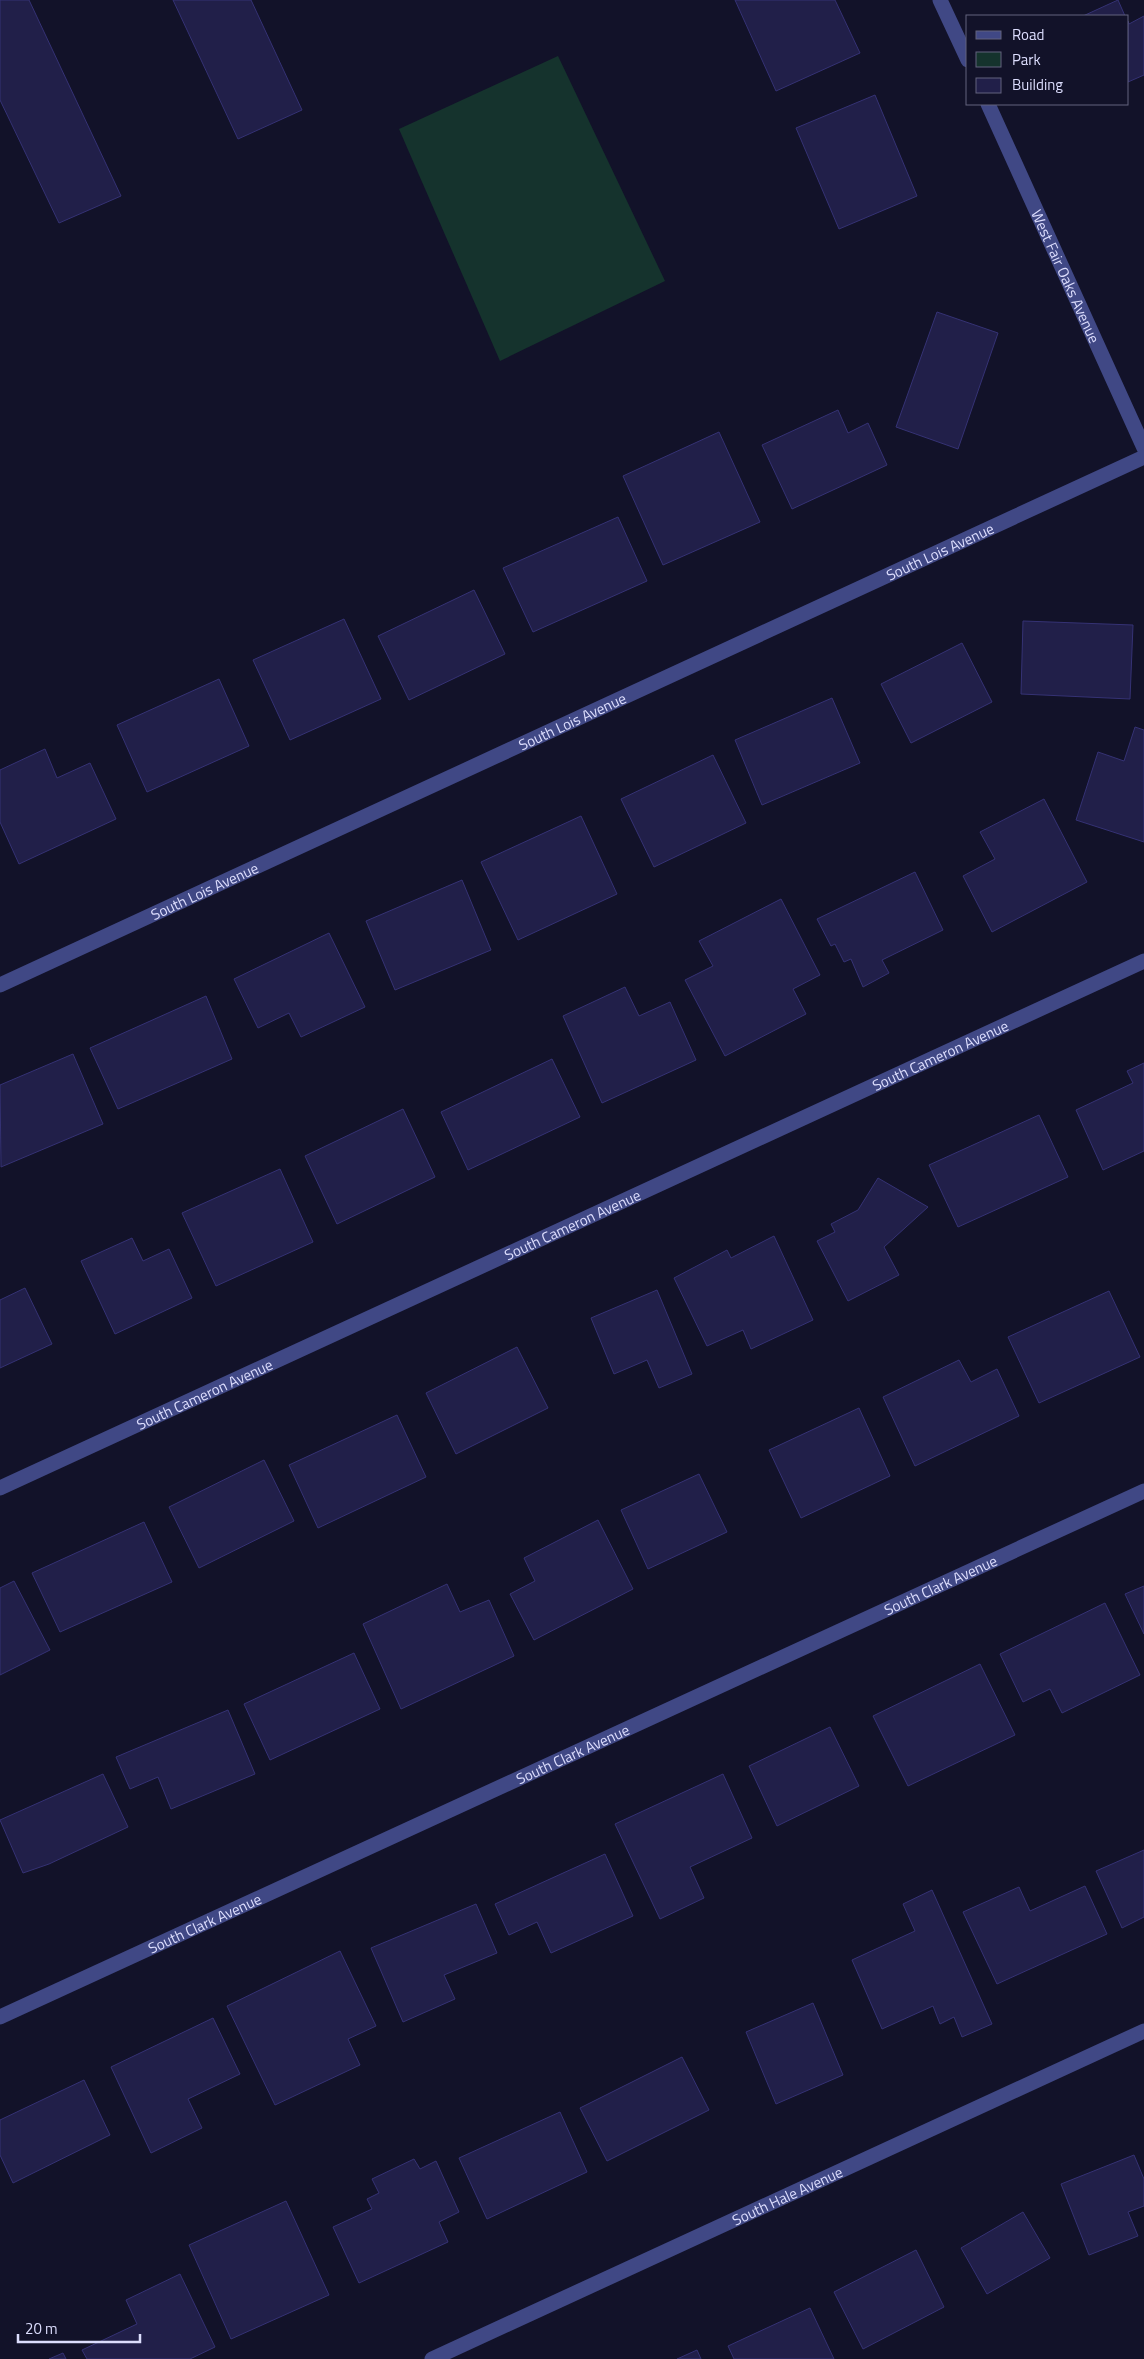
<svg xmlns="http://www.w3.org/2000/svg" width="1144" height="2359" font-family="'Titillium Web',sans-serif">
	<style>
		.green { fill: #15332d }
		.building { fill: #211f49; stroke: #353274 }
		.lines { fill: none; stroke-linecap: round; stroke-linejoin: round }
		.minor { stroke: #404885; stroke-width: 15 }
		.labels { text-anchor: middle; dominant-baseline: central; stroke-width: 4; stroke-linejoin: round; paint-order: stroke }
		.street-label { font-size: 15px; fill: #dcddfd; stroke: #121229 }
	</style>
	<rect width="100%" height="100%" fill="#121229"/>
	<polygon class="green" points="558,56 665,281 500,361 399,129"/>
	<g class="building">
		<polygon points="0,0 29,0 121,196 59,223 0,100"/>
		<polygon points="173,0 251,0 302,110 238,139"/>
		<polygon points="735,0 835,0 860,53 776,91"/>
		<polygon points="1118,0 1125,16 1083,16"/>
		<polygon points="1144,16 1144,75 1128,82 1128,21 1129,24"/>
		<polygon points="875,95 917,196 839,229 796,128"/>
		<polygon points="937,312 998,333 958,449 896,427"/>
		<polygon points="838,410 848,433 868,423 887,465 792,509 762,445"/>
		<polygon points="719,432 760,522 663,565 623,476"/>
		<polygon points="618,517 647,581 533,632 503,568"/>
		<polygon points="474,590 505,654 409,700 378,636"/>
		<polygon points="344,619 381,699 290,740 253,660"/>
		<polygon points="1023,621 1133,625 1130,699 1021,694"/>
		<polygon points="962,643 992,702 911,743 881,684"/>
		<polygon points="219,679 249,746 147,792 117,725"/>
		<polygon points="832,698 860,763 762,805 735,740"/>
		<polygon points="1135,727 1144,730 1144,842 1076,820 1098,752 1124,761"/>
		<polygon points="45,749 57,778 90,763 116,819 19,864 0,822 0,770"/>
		<polygon points="713,755 746,823 654,867 621,799"/>
		<polygon points="1044,799 1087,882 992,932 963,876 995,859 980,832"/>
		<polygon points="581,816 617,894 518,940 481,862"/>
		<polygon points="915,872 943,930 882,960 889,973 863,987 851,959 844,962 835,944 831,946 817,919"/>
		<polygon points="462,880 491,950 395,990 366,921"/>
		<polygon points="781,899 820,975 793,989 806,1014 725,1056 685,980 713,966 699,941"/>
		<polygon points="329,933 365,1007 301,1037 289,1013 258,1028 234,979"/>
		<polygon points="625,987 639,1016 670,1002 696,1060 602,1103 563,1016"/>
		<polygon points="206,996 232,1059 118,1109 90,1048"/>
		<polygon points="73,1054 103,1124 1,1167 0,1085"/>
		<polygon points="552,1059 580,1117 468,1170 441,1112"/>
		<polygon points="1144,1063 1144,1151 1103,1170 1076,1110 1133,1083 1127,1071"/>
		<polygon points="403,1109 435,1177 337,1224 305,1156"/>
		<polygon points="1039,1115 1068,1177 958,1227 929,1165"/>
		<polygon points="280,1169 313,1242 216,1286 182,1213"/>
		<polygon points="878,1178 928,1207 884,1247 899,1275 848,1301 817,1241 835,1232 831,1224 858,1210"/>
		<polygon points="774,1236 813,1320 751,1349 743,1330 707,1346 674,1278 727,1250 731,1258"/>
		<polygon points="132,1238 143,1261 169,1249 192,1298 115,1334 81,1261"/>
		<polygon points="25,1288 52,1344 0,1368 0,1300"/>
		<polygon points="657,1290 692,1374 659,1388 647,1360 614,1374 591,1318"/>
		<polygon points="1109,1291 1140,1357 1039,1403 1008,1337"/>
		<polygon points="517,1347 548,1408 456,1454 426,1393"/>
		<polygon points="959,1360 971,1382 997,1369 1019,1416 915,1466 883,1397"/>
		<polygon points="859,1408 890,1476 801,1518 769,1450"/>
		<polygon points="397,1415 426,1477 318,1528 289,1465"/>
		<polygon points="264,1460 294,1521 199,1568 169,1507"/>
		<polygon points="699,1474 727,1532 648,1569 621,1510"/>
		<polygon points="598,1520 633,1589 534,1640 510,1594 535,1581 524,1558"/>
		<polygon points="144,1522 172,1582 60,1632 32,1573"/>
		<polygon points="14,1581 50,1650 0,1675 0,1588"/>
		<polygon points="447,1584 460,1612 489,1600 514,1656 401,1709 363,1624"/>
		<polygon points="1144,1586 1144,1634 1125,1594"/>
		<polygon points="1105,1603 1140,1675 1062,1713 1050,1689 1023,1702 1000,1654"/>
		<polygon points="354,1653 380,1709 270,1760 244,1704"/>
		<polygon points="980,1664 1015,1735 908,1786 873,1716"/>
		<polygon points="228,1710 255,1774 171,1809 158,1777 130,1789 116,1757"/>
		<polygon points="830,1727 859,1786 777,1826 749,1766"/>
		<polygon points="103,1774 128,1827 49,1864 23,1873 0,1820"/>
		<polygon points="723,1774 752,1838 690,1867 704,1898 660,1919 615,1824"/>
		<polygon points="1144,1850 1144,1917 1122,1928 1096,1871"/>
		<polygon points="605,1854 633,1916 551,1953 537,1922 509,1935 495,1904"/>
		<polygon points="1085,1886 1107,1934 997,1984 963,1912 1019,1887 1030,1911"/>
		<polygon points="932,1890 992,2024 962,2037 954,2017 940,2024 933,2006 882,2029 852,1960 915,1931 903,1904"/>
		<polygon points="476,1904 497,1953 444,1975 455,1999 403,2022 371,1948"/>
		<polygon points="340,1951 376,2026 348,2039 360,2065 275,2105 227,2006"/>
		<polygon points="813,2003 843,2075 776,2104 746,2032"/>
		<polygon points="213,2018 240,2074 188,2099 202,2128 151,2153 111,2067"/>
		<polygon points="682,2057 709,2110 607,2161 580,2108"/>
		<polygon points="84,2080 110,2135 13,2183 0,2155 0,2120"/>
		<polygon points="560,2112 587,2172 487,2219 459,2158"/>
		<polygon points="1134,2155 1144,2179 1144,2206 1128,2212 1138,2236 1089,2255 1061,2184"/>
		<polygon points="414,2159 420,2169 436,2161 459,2212 439,2222 448,2242 359,2283 333,2227 372,2209 367,2199 379,2193 372,2179"/>
		<polygon points="286,2201 329,2295 231,2339 189,2245"/>
		<polygon points="1023,2212 1050,2258 987,2294 961,2248"/>
		<polygon points="916,2250 944,2307 863,2349 834,2292"/>
		<polygon points="180,2274 215,2347 190,2359 87,2359 82,2350 137,2324 126,2300"/>
		<polygon points="810,2308 834,2359 734,2359 728,2346"/>
		<polygon points="697,2350 701,2359 677,2359"/>
		<polygon points="63,2353 66,2359 49,2359"/>
	</g>
	<g class="lines">
		<g class="minor">
			<polyline points="940,0 968,60"/>
			<path id="s1" d="M988,104L1144,448"/>
			<path id="s2" d="M0,985L1144,457"/>
			<path id="s3" d="M0,1488L1144,961"/>
			<path id="s4" d="M0,2017L1144,1491"/>
			<path id="s5" d="M432,2359L1144,2031"/>
		</g>
	</g>
	<g class="labels">
		<g class="street-label">
			<text stroke="none"><textPath href="#s1" startOffset="189">West Fair Oaks Avenue</textPath></text>
			<text stroke="none"><textPath href="#s2" startOffset="1035">South Lois Avenue</textPath></text>
			<text stroke="none"><textPath href="#s2" startOffset="630">South Lois Avenue</textPath></text>
			<text stroke="none"><textPath href="#s2" startOffset="225">South Lois Avenue</textPath></text>
			<text stroke="none"><textPath href="#s3" startOffset="1035">South Cameron Avenue</textPath></text>
			<text stroke="none"><textPath href="#s3" startOffset="630">South Cameron Avenue</textPath></text>
			<text stroke="none"><textPath href="#s3" startOffset="225">South Cameron Avenue</textPath></text>
			<text stroke="none"><textPath href="#s4" startOffset="1035">South Clark Avenue</textPath></text>
			<text stroke="none"><textPath href="#s4" startOffset="630">South Clark Avenue</textPath></text>
			<text stroke="none"><textPath href="#s4" startOffset="225">South Clark Avenue</textPath></text>
			<text stroke="none"><textPath href="#s5" startOffset="391">South Hale Avenue</textPath></text>
		</g>
	</g>
	<rect x="966" y="15" width="162" height="90" fill="#121229" stroke="#63637e"/>
	<rect x="976" y="31" width="25" height="8" fill="#404885" stroke="#63637e"/>
	<text x="1012" y="40" font-size="15" fill="#dcddfd">Road</text>
	<rect x="976" y="52" width="25" height="15" fill="#15332d" stroke="#63637e"/>
	<text x="1012" y="65" font-size="15" fill="#dcddfd">Park</text>
	<rect x="976" y="78" width="25" height="15" fill="#211f49" stroke="#63637e"/>
	<text x="1012" y="90" font-size="15" fill="#dcddfd">Building</text>
	<path d="M18 2334v8h122v-8" fill="none" stroke="#dcddfd" stroke-width="2.5"/>
	<text x="25" y="2334" font-size="15" fill="#dcddfd" stroke="#121229" stroke-width="4" paint-order="stroke">20 m</text>
</svg>
